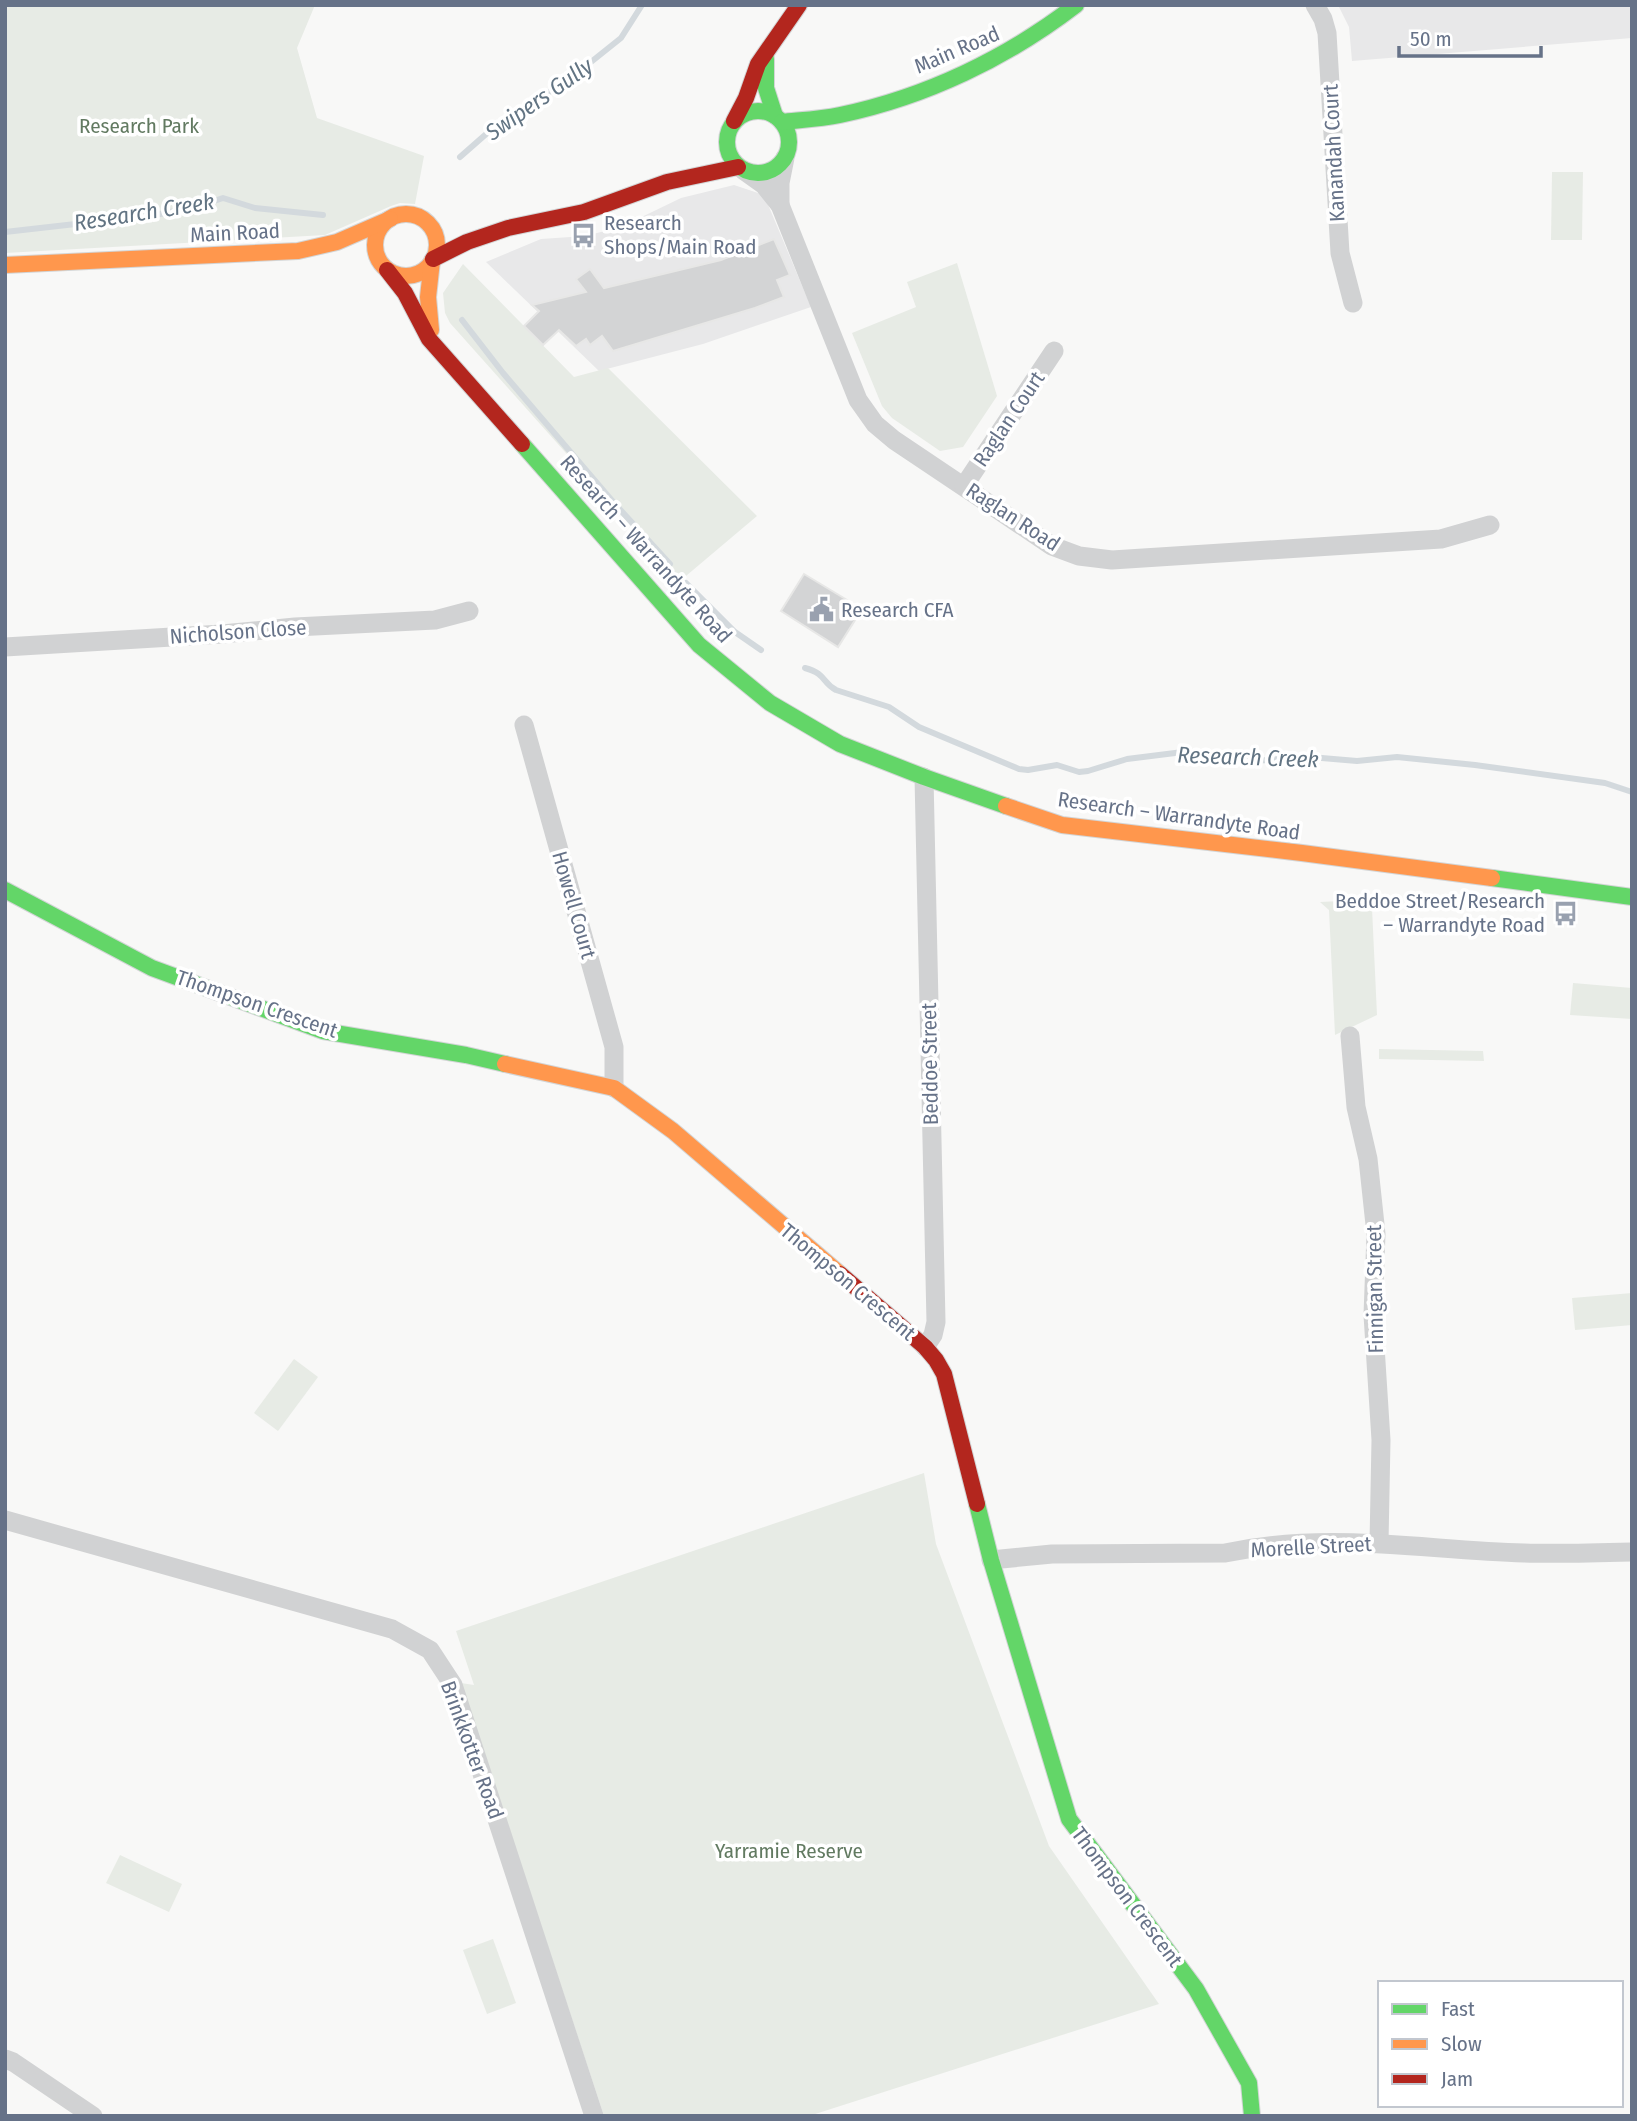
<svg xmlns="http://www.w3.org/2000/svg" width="1637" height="2121" font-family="'Fira Sans Condensed',sans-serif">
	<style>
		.built { fill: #e8e8e9 }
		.green { fill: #e7ebe5 }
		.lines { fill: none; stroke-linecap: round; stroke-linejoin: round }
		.stream { stroke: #d3d9dd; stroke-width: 6 }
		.building { fill: #d3d4d5; stroke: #e7e7e6; stroke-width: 2 }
		.fast-casing { stroke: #d3d5d6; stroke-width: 18 }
		.slow-casing { stroke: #d3d5d6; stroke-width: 18 }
		.jam-casing { stroke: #d3d5d6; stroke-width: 18 }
		.street { stroke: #d1d2d3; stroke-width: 19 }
		.fast { stroke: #63d668; stroke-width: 16 }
		.slow { stroke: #ff974d; stroke-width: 16 }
		.jam { stroke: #b3261e; stroke-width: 16 }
		.labels { text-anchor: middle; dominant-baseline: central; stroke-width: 7; stroke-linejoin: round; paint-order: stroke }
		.street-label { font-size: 21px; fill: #667288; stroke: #fff }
		.park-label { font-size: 21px; fill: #627a61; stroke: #fff }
		.poi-label { font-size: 21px; fill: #667288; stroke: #fff; text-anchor: start }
		.water-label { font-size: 23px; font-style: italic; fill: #627483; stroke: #fff }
	</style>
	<rect width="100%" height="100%" fill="#f8f8f7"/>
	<g class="built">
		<polygon points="1338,5 1632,5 1632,38 1352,61 1349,27"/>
		<polygon points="734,185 764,195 811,307 703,344 599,371 486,262 541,239 585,236 621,227 681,198"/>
	</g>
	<g class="green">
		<polygon points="5,5 315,5 297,48 317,118 424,156 415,204 400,203 391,206 325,235 5,253"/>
		<polygon points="1552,172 1583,172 1582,240 1551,240"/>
		<polygon points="957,263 997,396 963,447 940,451 892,418 882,406 852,333 916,307 907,282"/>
		<polygon points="463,264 574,377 608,368 757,516 680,581 450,323 445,313 443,293"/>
		<polygon points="1380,899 1372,908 1377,1015 1335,1035 1329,910 1320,902"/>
		<polygon points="1573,983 1632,988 1632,1019 1570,1015"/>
		<polygon points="1379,1049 1483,1051 1484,1061 1379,1059"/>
		<polygon points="1632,1293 1632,1325 1575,1330 1572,1298"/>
		<polygon points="294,1359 318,1377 278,1431 254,1413"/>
		<polygon points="924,1473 936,1544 1049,1846 1159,2004 809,2116 604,2116 461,1683 474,1685 456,1631"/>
		<polygon points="120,1855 182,1884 169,1912 106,1883"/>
		<polygon points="493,1939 516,2003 487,2014 463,1950"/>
	</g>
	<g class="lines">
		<g class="stream">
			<polyline points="460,157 493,128 554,89 570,82 581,70 621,38 642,5"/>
			<polyline points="5,232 155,215 196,207 223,198 255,208 323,215"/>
			<polyline points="462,320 503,373 614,503 670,564"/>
			<polyline points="686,583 735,632 761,650"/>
			<path d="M805,668C827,674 821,682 836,690L889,707L919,727L1019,769L1028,770L1057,765L1079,772L1088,771L1127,759L1191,751L1253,761L1310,757L1357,761L1397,757L1475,765L1605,783L1632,792"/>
		</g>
	</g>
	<g class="building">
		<polygon points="774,239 790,275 777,280 784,297 755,308 613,351 602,336 590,345 586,339 576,346 559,330 543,345 524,326 539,311 532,305 586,292 576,279 590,269 604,288 721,260"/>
		<polygon points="804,574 862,609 838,647 781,611"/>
	</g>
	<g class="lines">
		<defs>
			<g id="fast">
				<polyline points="766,59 766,88 775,116"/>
				<circle cx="758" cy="142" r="31"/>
				<path d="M782,122C801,120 821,119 840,115C926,97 1007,58 1076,5"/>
				<polyline points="522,444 699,645 770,703 840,744 924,777 1006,806"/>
				<polyline points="1492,878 1632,897"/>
				<polyline points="5,890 152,968 323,1031 466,1055 505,1064"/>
				<polyline points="977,1504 991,1560 1069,1819 1196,1989 1249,2083 1252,2116"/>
			</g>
			<g id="slow">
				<circle cx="406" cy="245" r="31"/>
				<polyline points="5,265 298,251 337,242 390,219"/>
				<polyline points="431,330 428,297 432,261"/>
				<polyline points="1006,806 1062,825 1302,853 1492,878"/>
				<polyline points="505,1064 614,1088 673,1131 840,1274"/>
			</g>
			<g id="jam">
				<polyline points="734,121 746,98 758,64 799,5"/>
				<polyline points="433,259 467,242 508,228 584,212 667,182 738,167"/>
				<polyline points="387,270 405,293 429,339 522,444"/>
				<polyline points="840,1274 925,1347 936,1360 944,1374 977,1504"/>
			</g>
		</defs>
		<use href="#fast" class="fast-casing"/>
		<use href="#slow" class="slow-casing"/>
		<use href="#jam" class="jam-casing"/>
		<g class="street">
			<polyline points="1315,5 1323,19 1327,33 1340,253 1353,303"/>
			<polyline points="743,170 764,185 780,205 858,400 875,424 894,440 1052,546 1079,556 1112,560 1441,539 1490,525"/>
			<polyline points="780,205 780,183 785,158"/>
			<polyline points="964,486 1054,351"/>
			<polyline points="5,647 222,634 295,627 435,620 469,611"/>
			<polyline points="524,725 614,1047 614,1088"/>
			<polyline points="924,777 936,1322 933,1335 925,1347"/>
			<polyline points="1350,1036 1356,1107 1368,1159 1376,1234 1373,1315 1381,1440 1379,1543"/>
			<polyline points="5,1520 392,1629 430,1650 453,1685 594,2116"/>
			<path d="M991,1560L1052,1554L1225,1553C1328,1531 1422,1550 1524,1553C1560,1554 1596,1553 1632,1552"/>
			<polyline points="5,2059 13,2062 93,2116"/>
		</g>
		<use href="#fast" class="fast"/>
		<use href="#slow" class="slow"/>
		<use href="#jam" class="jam"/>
	</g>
	<defs>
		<symbol id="bus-bare" viewBox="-9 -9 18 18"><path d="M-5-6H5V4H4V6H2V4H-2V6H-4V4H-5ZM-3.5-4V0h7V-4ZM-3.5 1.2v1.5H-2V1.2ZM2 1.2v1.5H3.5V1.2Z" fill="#99a1af" stroke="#fff" stroke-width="2.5" paint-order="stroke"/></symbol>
		<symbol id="civic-bare" viewBox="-9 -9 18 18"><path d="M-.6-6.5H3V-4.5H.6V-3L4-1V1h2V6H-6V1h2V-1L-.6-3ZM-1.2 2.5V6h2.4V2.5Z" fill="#99a1af" stroke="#fff" stroke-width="2.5" paint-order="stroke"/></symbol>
	</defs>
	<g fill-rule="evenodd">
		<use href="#bus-bare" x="566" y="218" width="35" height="35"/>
		<use href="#civic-bare" x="804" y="592" width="35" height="35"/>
		<use href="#bus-bare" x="1548" y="896" width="35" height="35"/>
	</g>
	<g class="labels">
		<g class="street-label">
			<text transform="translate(957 50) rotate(-23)">Main Road</text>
			<text transform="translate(1334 153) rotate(-93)">Kanandah Court</text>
			<text transform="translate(235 233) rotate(-3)">Main Road</text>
			<text transform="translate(1009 419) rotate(-56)">Raglan Court</text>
			<text transform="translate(1013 517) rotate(33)">Raglan Road</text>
			<text transform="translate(646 549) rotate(48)">Research – Warrandyte Road</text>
			<text transform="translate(238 632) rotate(-4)">Nicholson Close</text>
			<text transform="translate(1179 816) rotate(8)">Research – Warrandyte Road</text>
			<text transform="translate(574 905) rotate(74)">Howell Court</text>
			<text transform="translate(257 1004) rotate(19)">Thompson Crescent</text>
			<text transform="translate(930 1064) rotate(-91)">Beddoe Street</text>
			<text transform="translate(848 1282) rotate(40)">Thompson Crescent</text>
			<text transform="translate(1375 1289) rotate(-91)">Finnigan Street</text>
			<text transform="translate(1311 1547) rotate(-3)">Morelle Street</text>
			<text transform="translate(472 1750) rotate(70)">Brinkkotter Road</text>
			<text transform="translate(1127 1897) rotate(53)">Thompson Crescent</text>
		</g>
		<g class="park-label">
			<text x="139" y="126">Research Park</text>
			<text x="789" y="1851">Yarramie Reserve</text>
		</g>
		<g class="poi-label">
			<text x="604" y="223">Research<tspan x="604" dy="24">Shops/Main Road</tspan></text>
			<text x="841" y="610">Research CFA</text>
			<text x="1545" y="901" text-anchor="end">Beddoe Street/Research<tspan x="1545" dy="24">– Warrandyte Road</tspan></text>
		</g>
		<g class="water-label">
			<text transform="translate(539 99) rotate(-35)">Swipers Gully</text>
			<text transform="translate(144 212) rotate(-9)">Research Creek</text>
			<text transform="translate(1248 757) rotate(2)">Research Creek</text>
		</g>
	</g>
	<rect width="1637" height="2121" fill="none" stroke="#667288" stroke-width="14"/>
	<rect x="1378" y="1981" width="245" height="126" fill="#ffffff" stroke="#c2c7cf" stroke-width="2"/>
	<rect x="1392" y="2004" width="35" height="10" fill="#63d668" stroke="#c2c7cf" stroke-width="2"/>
	<text x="1441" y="2016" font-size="21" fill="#667288">Fast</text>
	<rect x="1392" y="2039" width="35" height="10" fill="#ff974d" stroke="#c2c7cf" stroke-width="2"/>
	<text x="1441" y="2051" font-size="21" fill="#667288">Slow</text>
	<rect x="1392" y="2074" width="35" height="10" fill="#b3261e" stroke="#c2c7cf" stroke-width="2"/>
	<text x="1441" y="2086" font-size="21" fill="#667288">Jam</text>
	<path d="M1399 46v10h142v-10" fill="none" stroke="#667288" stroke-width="3.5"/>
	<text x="1410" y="46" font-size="21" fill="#667288" stroke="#ffffff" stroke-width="5" paint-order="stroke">50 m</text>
</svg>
